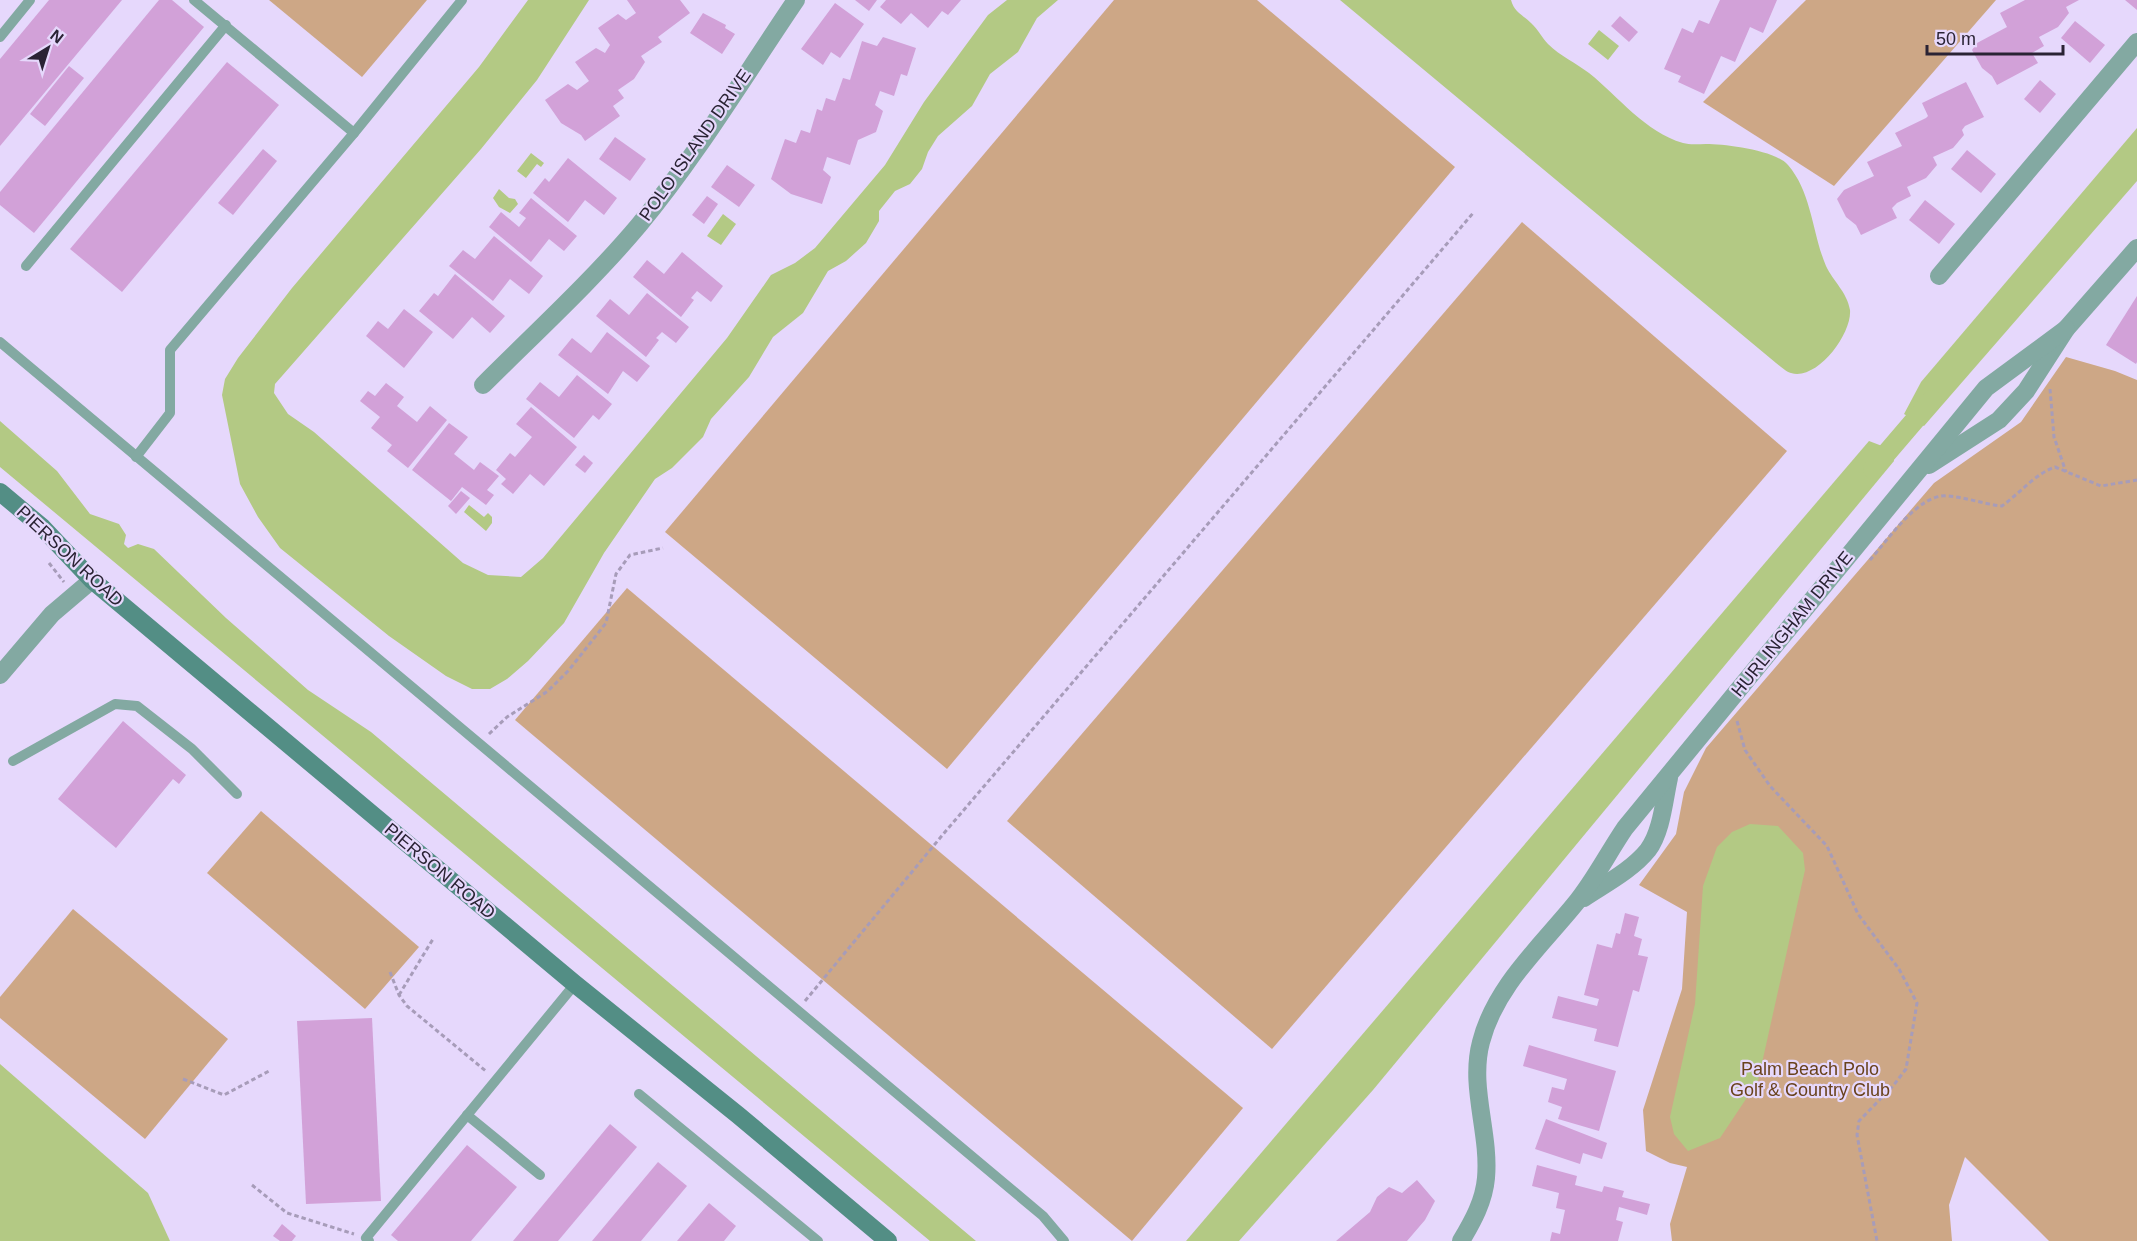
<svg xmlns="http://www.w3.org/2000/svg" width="2137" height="1241" font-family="Helvetica,sans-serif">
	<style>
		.green { fill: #cda786 }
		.water { fill: #b3c984 }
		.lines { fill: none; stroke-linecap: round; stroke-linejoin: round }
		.canal { stroke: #b3c984; stroke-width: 20 }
		.building { fill: #d2a1d8 }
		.path { stroke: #a79cb9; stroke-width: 3; stroke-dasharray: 4.5 3; stroke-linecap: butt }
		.lane { stroke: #83a9a2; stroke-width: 10 }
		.street { stroke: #83a9a2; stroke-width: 18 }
		.secondary { stroke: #538e85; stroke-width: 18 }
		.labels { text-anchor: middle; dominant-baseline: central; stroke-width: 4.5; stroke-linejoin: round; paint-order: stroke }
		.street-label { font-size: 18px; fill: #2a2334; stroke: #e6d8fc }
		.park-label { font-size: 18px; fill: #69421c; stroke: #e6d8fc }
	</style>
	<rect width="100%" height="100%" fill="#e6d8fc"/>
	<g class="green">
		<polygon points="269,0 427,0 362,77"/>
		<polygon points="1114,0 1257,0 1455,167 947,769 665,532"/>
		<polygon points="1806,0 1996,0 1834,186 1703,102"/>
		<polygon points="1522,222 1787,451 1272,1049 1007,821"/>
		<polygon points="2066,357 2115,371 2137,380 2137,1241 2049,1241 1965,1157 1949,1205 1952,1241 1672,1241 1670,1224 1687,1167 1670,1163 1646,1151 1643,1110 1682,989 1687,912 1639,885 1676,834 1684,792 1706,748 1934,483 2021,422"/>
		<polygon points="627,588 1243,1108 1132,1241 515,720"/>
		<polygon points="261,811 419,947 365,1009 207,873"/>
		<polygon points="73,909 228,1039 145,1139 0,1018 0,997"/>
	</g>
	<g class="water">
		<polygon points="528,0 589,0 537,80 481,149 275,384 274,393 288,414 314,432 463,563 488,575 521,577 543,558 727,338 771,275 795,263 815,248 885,165 924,102 988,15 1007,0 1058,0 1037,18 1018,52 990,74 972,106 938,136 928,152 922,169 910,184 895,191 879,211 879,221 866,243 846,261 828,271 803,313 773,337 749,377 711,419 703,437 672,468 655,479 604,553 564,623 528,661 507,679 490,689 472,689 446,676 389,636 280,548 258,517 240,484 222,395 225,379 238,358 292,288 479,67"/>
		<path d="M1340,0H1511C1514,12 1523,15 1531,23C1538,29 1542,38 1548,44C1560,56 1576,63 1589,73C1619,97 1645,132 1683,143C1690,145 1698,144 1706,144C1725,144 1775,150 1788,165C1812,193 1812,233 1826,266C1833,281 1847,292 1850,310C1852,334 1817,381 1791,373C1786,372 1780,366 1776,363Z"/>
		<polygon points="1599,30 1619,46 1608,60 1588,44"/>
		<polygon points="2137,128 2137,181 1924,426 1904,414 1921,382"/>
		<polygon points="531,153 544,163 541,167 537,164 526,178 517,171"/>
		<polygon points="499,189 509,198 515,199 518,204 510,213 499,207 493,198"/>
		<polygon points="723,214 736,224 721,245 707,236"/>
		<polygon points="0,421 57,471 90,514 119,524 126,535 124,544 128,548 138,544 154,549 226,618 308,690 371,732 976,1241 930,1241 0,467"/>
		<polygon points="1869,441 1890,449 1894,461 1373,1090 1239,1241 1186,1241"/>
		<polygon points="469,505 484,517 488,513 492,517 492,523 486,531 464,512"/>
		<polygon points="1750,824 1778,826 1803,853 1805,870 1758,1081 1720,1138 1688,1151 1674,1134 1670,1117 1695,1004 1703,886 1717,847 1732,832"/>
		<polygon points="0,1064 148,1193 170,1241 0,1241"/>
	</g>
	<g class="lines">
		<polyline class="canal" points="1873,469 1932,400"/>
	</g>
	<g class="building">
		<polygon points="49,0 122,0 0,146 0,59"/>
		<polygon points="159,0 172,0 204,27 34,233 0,205 0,192"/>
		<polygon points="627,0 680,0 690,13 658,37 662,42 641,56 645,62 634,79 618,90 624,98 613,106 620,116 585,141 581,135 561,123 545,100 568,84 577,90 589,81 575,62 596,48 605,53 610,45 598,28 618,14 626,20 636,13"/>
		<polygon points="855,0 877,0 869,11"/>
		<polygon points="886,0 961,0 948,15 942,11 928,28 911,13 901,24 880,7"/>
		<polygon points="1720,0 1777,0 1763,33 1750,27 1735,62 1721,56 1704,94 1678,82 1681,76 1664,69 1682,28 1693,33 1699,20 1709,24"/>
		<polygon points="2025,0 2079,0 2066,7 2069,13 2058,27 2039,37 2044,46 2032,53 2038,63 1997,85 1992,76 1982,68 1972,50 1977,43 2007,27 2000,13"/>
		<polygon points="2125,0 2137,0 2137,10"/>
		<polygon points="835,3 864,24 840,58 831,52 823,65 801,49"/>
		<polygon points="703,13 726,25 725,28 735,34 722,54 690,33"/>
		<polygon points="1620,16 1638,32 1629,42 1611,26"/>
		<polygon points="2075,21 2105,45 2090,63 2061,38"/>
		<polygon points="883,37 916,48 907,76 901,74 894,96 880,91 875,105 883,111 876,132 858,140 850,165 827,157 823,170 831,177 822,204 791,194 771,179 785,139 796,143 801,130 810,133 817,109 822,111 826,98 835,101 843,78 850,80 862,41 877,46"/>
		<polygon points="227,62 279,105 122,292 70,249"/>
		<polygon points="69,66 84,78 45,126 30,114"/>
		<polygon points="2040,80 2056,94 2040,113 2024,99"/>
		<polygon points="1966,82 1984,117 1965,126 1962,130 1964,135 1953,148 1933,157 1937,165 1926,178 1907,187 1911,196 1897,203 1892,208 1897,218 1861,235 1856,225 1846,217 1837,199 1844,190 1874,176 1867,162 1902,146 1895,133 1926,118 1928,116 1922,103"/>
		<polygon points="615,137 646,159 630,181 599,159"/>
		<polygon points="263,149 277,161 233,215 218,203"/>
		<polygon points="1967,150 1996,174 1981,193 1951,169"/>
		<polygon points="568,158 617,198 604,215 585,200 568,222 533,193 545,178 549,182"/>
		<polygon points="727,165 755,185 739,207 711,187"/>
		<polygon points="707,196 718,204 704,224 692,215"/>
		<polygon points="531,198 577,236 564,251 549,239 531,262 489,227 501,212 519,227 526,218 519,213"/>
		<polygon points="1925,200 1955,224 1939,244 1909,220"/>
		<polygon points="494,236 543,276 529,294 510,279 493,301 449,266 463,250 475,259"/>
		<polygon points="682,252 723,286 711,302 697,291 691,298 694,300 681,317 633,277 647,260 664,274"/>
		<polygon points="455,274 505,316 490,333 472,317 453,339 419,311 434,293 438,296"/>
		<polygon points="647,293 689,327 676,343 662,332 656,338 659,340 646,357 596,316 610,299 629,315"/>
		<polygon points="2137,296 2137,362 2136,364 2106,345"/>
		<polygon points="404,309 433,332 404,368 366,336 378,321 388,329"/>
		<polygon points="607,332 650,366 637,382 623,371 608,394 558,355 572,338 591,353"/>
		<polygon points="577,375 612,404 599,420 593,415 574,438 526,399 540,382 559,397"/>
		<polygon points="386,383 404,397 397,406 417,422 430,406 447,420 408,468 387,451 392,445 371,428 380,417 360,401 368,391 375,396"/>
		<polygon points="531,407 577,447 544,486 530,474 513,494 501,484 506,479 496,470 510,453 515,457 532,437 516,424"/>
		<polygon points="449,423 468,437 454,454 474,470 480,462 499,476 487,490 494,495 486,505 462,487 451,501 412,470"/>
		<polygon points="584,455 593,463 585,473 575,465"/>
		<polygon points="461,491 470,498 456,514 448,506"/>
		<polygon points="123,721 186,775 179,784 173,779 116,848 58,799"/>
		<polygon points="1625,913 1639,917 1634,936 1642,939 1638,955 1648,957 1639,992 1633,990 1618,1047 1594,1041 1597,1029 1552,1018 1558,996 1597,1006 1599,999 1584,995 1597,944 1612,948 1616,933 1620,934"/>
		<polygon points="372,1018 381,1201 306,1204 297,1021"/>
		<polygon points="1529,1045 1616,1071 1599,1131 1558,1119 1562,1107 1548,1102 1552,1087 1564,1090 1567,1079 1523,1066"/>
		<polygon points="1546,1119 1607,1143 1602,1159 1583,1153 1580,1164 1535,1149"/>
		<polygon points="610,1124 637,1147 558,1241 513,1241"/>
		<polygon points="467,1145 517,1187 471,1241 398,1241 391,1235"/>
		<polygon points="658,1162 687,1186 641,1241 592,1241"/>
		<polygon points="1537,1165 1577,1176 1575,1185 1602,1192 1604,1186 1624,1191 1622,1197 1650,1204 1647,1215 1619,1207 1616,1220 1623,1222 1618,1241 1550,1241 1552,1232 1560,1234 1565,1210 1556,1208 1559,1193 1532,1186"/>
		<polygon points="1417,1180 1435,1201 1425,1220 1407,1241 1336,1241 1370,1212 1377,1197 1389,1187 1402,1193"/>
		<polygon points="709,1203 736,1226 724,1241 677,1241"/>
		<polygon points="282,1224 296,1236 292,1241 280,1241 273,1236"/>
	</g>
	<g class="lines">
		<g class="path">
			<polyline points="2050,389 2054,437 2066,472"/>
			<path d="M1870,560C1887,541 1919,493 1947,496C1965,497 1983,504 2002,506C2020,493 2035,474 2055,467L2101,486L2137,480"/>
			<polyline points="49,563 64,582"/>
			<polyline points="1737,721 1745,750 1770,786 1827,846 1858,914 1899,969 1917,1003 1906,1069 1893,1086 1859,1121 1857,1135 1877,1241"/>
			<polyline points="489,734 507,717 548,691 569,670 606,623 616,574 630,555 663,548"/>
			<polyline points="390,972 399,995 407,1006 487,1072"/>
			<polyline points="399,995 433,939"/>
			<polyline points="805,1001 945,832 1474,212"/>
			<polyline points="183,1079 224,1095 271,1070"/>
			<polyline points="252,1185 287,1213 354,1234"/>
		</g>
		<g class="lane">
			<polyline points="194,0 354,133"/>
			<polyline points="0,37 30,0"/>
			<polyline points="26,266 226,25"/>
			<polyline points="0,342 1043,1216 1064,1241"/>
			<polyline points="136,457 170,413 170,350 354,133 462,0"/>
			<polyline points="13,761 115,704 137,706 192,749 237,794"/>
			<polyline points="639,1094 818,1241"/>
			<polyline points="467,1115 540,1175"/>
			<polyline points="369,1241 366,1238 575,984"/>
		</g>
		<g class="street">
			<polyline points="1939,276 2137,42"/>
			<path d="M483,385C536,332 591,282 639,225C697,155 745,75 796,0"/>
			<polyline points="1929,465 1999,420 2026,391 2066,329 2137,248"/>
			<polyline points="0,675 52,614 92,580"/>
			<path d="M1584,898C1605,884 1632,870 1648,850C1662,831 1664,800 1669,778"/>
			<path d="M1461,1241C1473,1221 1484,1201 1486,1178C1490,1132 1469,1087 1481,1042C1495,987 1540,947 1575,904C1594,881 1608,853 1625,828L1986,388L2066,329"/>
		</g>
		<polyline class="secondary" points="0,492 42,527 92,580 575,984 738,1115 888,1241"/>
	</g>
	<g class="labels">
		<g class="street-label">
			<text transform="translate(695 145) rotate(-55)">POLO ISLAND DRIVE</text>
			<text transform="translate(70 556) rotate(43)">PIERSON ROAD</text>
			<text transform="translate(1792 624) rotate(-51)">HURLINGHAM DRIVE</text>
			<text transform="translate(440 871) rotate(40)">PIERSON ROAD</text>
		</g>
		<g class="park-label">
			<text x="1810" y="1069">Palm Beach Polo<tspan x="1810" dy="21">Golf &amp; Country Club</tspan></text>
		</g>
	</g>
	<g transform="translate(48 48) rotate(38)" stroke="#e6d8fc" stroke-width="4.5" paint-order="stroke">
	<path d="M0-4.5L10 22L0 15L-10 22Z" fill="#2a2334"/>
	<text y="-9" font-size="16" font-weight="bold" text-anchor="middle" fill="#2a2334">N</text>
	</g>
	<path d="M1927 45v9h136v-9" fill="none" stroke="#2a2334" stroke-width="3"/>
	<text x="1936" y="45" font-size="18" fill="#2a2334" stroke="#e6d8fc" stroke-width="4.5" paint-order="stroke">50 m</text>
</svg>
